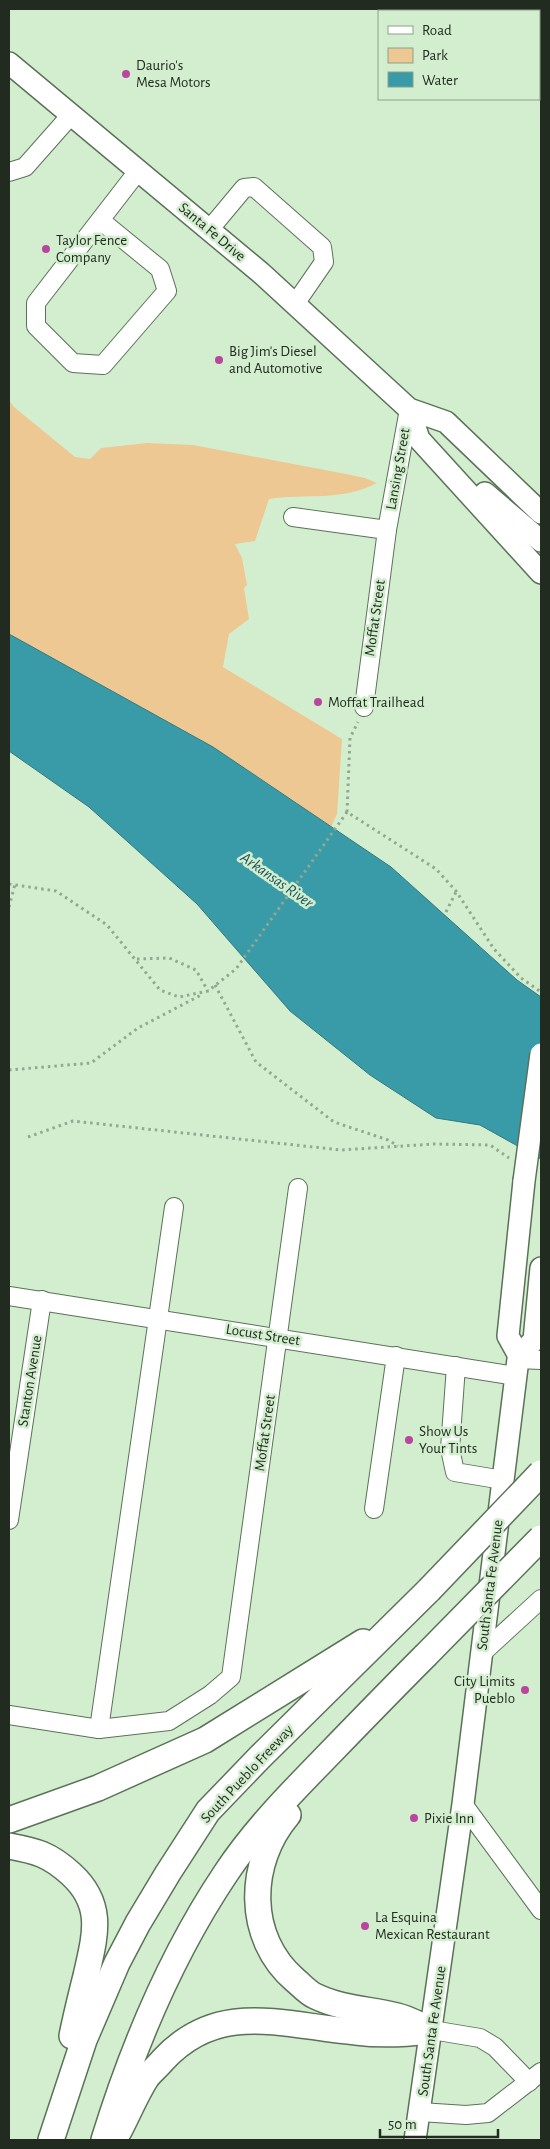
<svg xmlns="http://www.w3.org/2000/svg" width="550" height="2149" font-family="'Alegreya Sans',sans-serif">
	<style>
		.green { fill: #edc892 }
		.water { fill: #399ba7; stroke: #32797e }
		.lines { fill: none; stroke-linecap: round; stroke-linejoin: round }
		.minor-casing { stroke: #5a7257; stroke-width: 20 }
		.major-casing { stroke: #5a7257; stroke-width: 24 }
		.highway-casing { stroke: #5a7257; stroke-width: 28 }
		.path { stroke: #92a78f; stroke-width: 3; stroke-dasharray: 2.5 4; stroke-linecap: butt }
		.minor { stroke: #fff; stroke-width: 18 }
		.major { stroke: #fff; stroke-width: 21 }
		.highway { stroke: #fff; stroke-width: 25 }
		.major-bridge-casing { stroke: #5a7257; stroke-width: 24; stroke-linecap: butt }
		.highway-bridge-casing { stroke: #5a7257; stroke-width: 28; stroke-linecap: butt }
		.major-bridge { stroke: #fff; stroke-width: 21 }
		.highway-bridge { stroke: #fff; stroke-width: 25 }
		.poi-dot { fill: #b9459d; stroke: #d3eecf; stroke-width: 2 }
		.labels { text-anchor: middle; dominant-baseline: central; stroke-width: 5; stroke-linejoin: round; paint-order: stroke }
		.poi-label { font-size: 15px; fill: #212b1f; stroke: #d3eecf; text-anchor: start }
		.street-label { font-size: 15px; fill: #212b1f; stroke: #d3eecf }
		.water-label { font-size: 16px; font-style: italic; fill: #1d535a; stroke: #d3eecf }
	</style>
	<rect width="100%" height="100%" fill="#d3eecf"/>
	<path class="green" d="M9,400L14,407L75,457L90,459L101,448L147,443L193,445L346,474L365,478L377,483C339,502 308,493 269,499L255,541L235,544L242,558L247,585L244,588L249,619L229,634L223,667L342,739L337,814L331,827L213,747L9,634Z"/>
	<polygon class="water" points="9,634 213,747 391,867 517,980 541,997 541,1159 480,1125 436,1118 370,1075 290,1011 197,904 89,807 9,751"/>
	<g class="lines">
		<defs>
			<g id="minor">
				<polyline points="539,54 541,54"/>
				<polyline points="9,172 25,167 71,115"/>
				<polyline points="100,220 160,269 167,291 103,365 73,363 36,326 36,303 138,171"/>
				<polyline points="209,230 244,188 254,187 322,247 324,262 295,304"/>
				<polyline points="293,517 387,530"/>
				<polyline points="364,707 387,530 409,409"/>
				<polyline points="9,1296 516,1376"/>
				<polyline points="518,1359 541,1360"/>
				<polyline points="456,1366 450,1449 455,1472 503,1480"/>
				<polyline points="374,1509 396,1356"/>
				<polyline points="9,1520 42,1300"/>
				<polyline points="481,1654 541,1599"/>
				<polyline points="9,1715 99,1729 169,1721 210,1695 231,1677 298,1188"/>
				<polyline points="99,1729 174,1207"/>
				<polyline points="463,1804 541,1910"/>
				<polyline points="432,2030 480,2038 495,2047 529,2082"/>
				<polyline points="420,2112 466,2115 488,2113 541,2072"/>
			</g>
			<g id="major">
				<polyline points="9,63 261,273 409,409 446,422 541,513"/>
				<polyline points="409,409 419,439 541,573"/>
				<polyline points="485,493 541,541"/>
				<polyline points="519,1356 534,1340 541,1268"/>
				<polyline points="415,2140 463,1804 518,1359 519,1356 508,1336 524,1181"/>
			</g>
			<g id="highway">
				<path d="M288,1815C247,1863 246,1938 295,1980C301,1985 308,1993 315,1996C342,2009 369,2009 397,2016C409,2019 421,2026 432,2030"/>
				<polyline points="9,1820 98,1788 205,1740 363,1642"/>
				<path d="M9,1846C36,1851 49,1854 71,1874C105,1905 95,1936 86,1976C81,1996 76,2016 72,2036"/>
				<path d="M119,2131C128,2114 136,2094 147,2077C152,2071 158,2066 163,2060C219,1999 285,2026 356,2032C380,2035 404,2034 428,2031"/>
				<polyline points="51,2140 84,2040 117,1963 138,1923 168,1873 208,1811 260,1757 429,1590"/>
				<path d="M104,2140C133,2046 171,1955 226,1873C255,1829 293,1791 330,1753C361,1721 393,1688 425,1656"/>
			</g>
		</defs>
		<use href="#minor" class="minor-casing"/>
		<use href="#major" class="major-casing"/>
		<use href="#highway" class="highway-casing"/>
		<g class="path">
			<polyline points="347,812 350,738 358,722"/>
			<polyline points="9,884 56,891 107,925 160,990 179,997 208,991 236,969 347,812 436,869 456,891 494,949 521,978 541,992"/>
			<polyline points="9,907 15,884"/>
			<polyline points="446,912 456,892"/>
			<polyline points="137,959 169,958 196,970 208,991"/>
			<polyline points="215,985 256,1062 334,1122 388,1140 398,1146"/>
			<polyline points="9,1070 91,1063 138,1028 203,994"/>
			<polyline points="28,1137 73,1121 341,1150 434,1144 490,1145 509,1158"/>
		</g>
		<use href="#minor" class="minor"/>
		<use href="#major" class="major"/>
		<use href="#highway" class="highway"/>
		<defs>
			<polyline id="major-bridge" points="524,1181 541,1054"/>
			<g id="highway-bridge">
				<polyline points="429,1590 541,1473"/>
				<polyline points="425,1656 541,1538"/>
			</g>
		</defs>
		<use href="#major-bridge" class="major-bridge-casing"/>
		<use href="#highway-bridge" class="highway-bridge-casing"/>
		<use href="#major-bridge" class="major-bridge"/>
		<use href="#highway-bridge" class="highway-bridge"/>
	</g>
	<g class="poi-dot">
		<circle cx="126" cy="74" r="5"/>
		<circle cx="46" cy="249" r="5"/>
		<circle cx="219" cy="360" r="5"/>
		<circle cx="318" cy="702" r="5"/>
		<circle cx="409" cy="1440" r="5"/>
		<circle cx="525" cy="1690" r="5"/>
		<circle cx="414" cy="1818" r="5"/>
		<circle cx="365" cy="1926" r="5"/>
	</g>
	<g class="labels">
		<g class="poi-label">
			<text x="136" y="65">Daurio's<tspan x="136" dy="17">Mesa Motors</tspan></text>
			<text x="56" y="240">Taylor Fence<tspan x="56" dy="17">Company</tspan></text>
			<text x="229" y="351">Big Jim's Diesel<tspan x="229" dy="17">and Automotive</tspan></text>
			<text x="328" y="702">Moffat Trailhead</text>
			<text x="419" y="1431">Show Us<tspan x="419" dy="17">Your Tints</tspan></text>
			<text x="515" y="1681" text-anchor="end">City Limits<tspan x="515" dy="17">Pueblo</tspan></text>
			<text x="424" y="1818">Pixie Inn</text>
			<text x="375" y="1917">La Esquina<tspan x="375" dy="17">Mexican Restaurant</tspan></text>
		</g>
		<g class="street-label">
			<text transform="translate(212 232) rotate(40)">Santa Fe Drive</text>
			<text transform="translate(398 469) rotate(-80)">Lansing Street</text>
			<text transform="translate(375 618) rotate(-82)">Moffat Street</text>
			<text transform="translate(263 1335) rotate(9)">Locust Street</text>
			<text transform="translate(30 1381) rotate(-81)">Stanton Avenue</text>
			<text transform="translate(265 1433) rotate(-82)">Moffat Street</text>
			<text transform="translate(490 1585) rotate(-83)">South Santa Fe Avenue</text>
			<text transform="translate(247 1774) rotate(-47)">South Pueblo Freeway</text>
			<text transform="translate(432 2031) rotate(-82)">South Santa Fe Avenue</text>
		</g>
		<g class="water-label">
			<text transform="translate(277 880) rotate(35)">Arkansas River</text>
		</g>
	</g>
	<rect width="550" height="2149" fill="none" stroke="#212b1f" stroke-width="20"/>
	<rect x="378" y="10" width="162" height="90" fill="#d3eecf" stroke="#8ca089"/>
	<rect x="388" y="26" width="25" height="8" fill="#ffffff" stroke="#8ca089"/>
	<text x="422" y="35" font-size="15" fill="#212b1f">Road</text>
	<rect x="388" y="48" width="25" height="15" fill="#edc892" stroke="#8ca089"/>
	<text x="422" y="60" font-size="15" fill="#212b1f">Park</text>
	<rect x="388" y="72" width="25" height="15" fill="#399ba7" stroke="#8ca089"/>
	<text x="422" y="85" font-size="15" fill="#212b1f">Water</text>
	<path d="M380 2129v8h118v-8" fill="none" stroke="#212b1f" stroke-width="2.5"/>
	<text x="388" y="2129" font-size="15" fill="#212b1f" stroke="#d3eecf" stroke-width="4" paint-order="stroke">50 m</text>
</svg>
